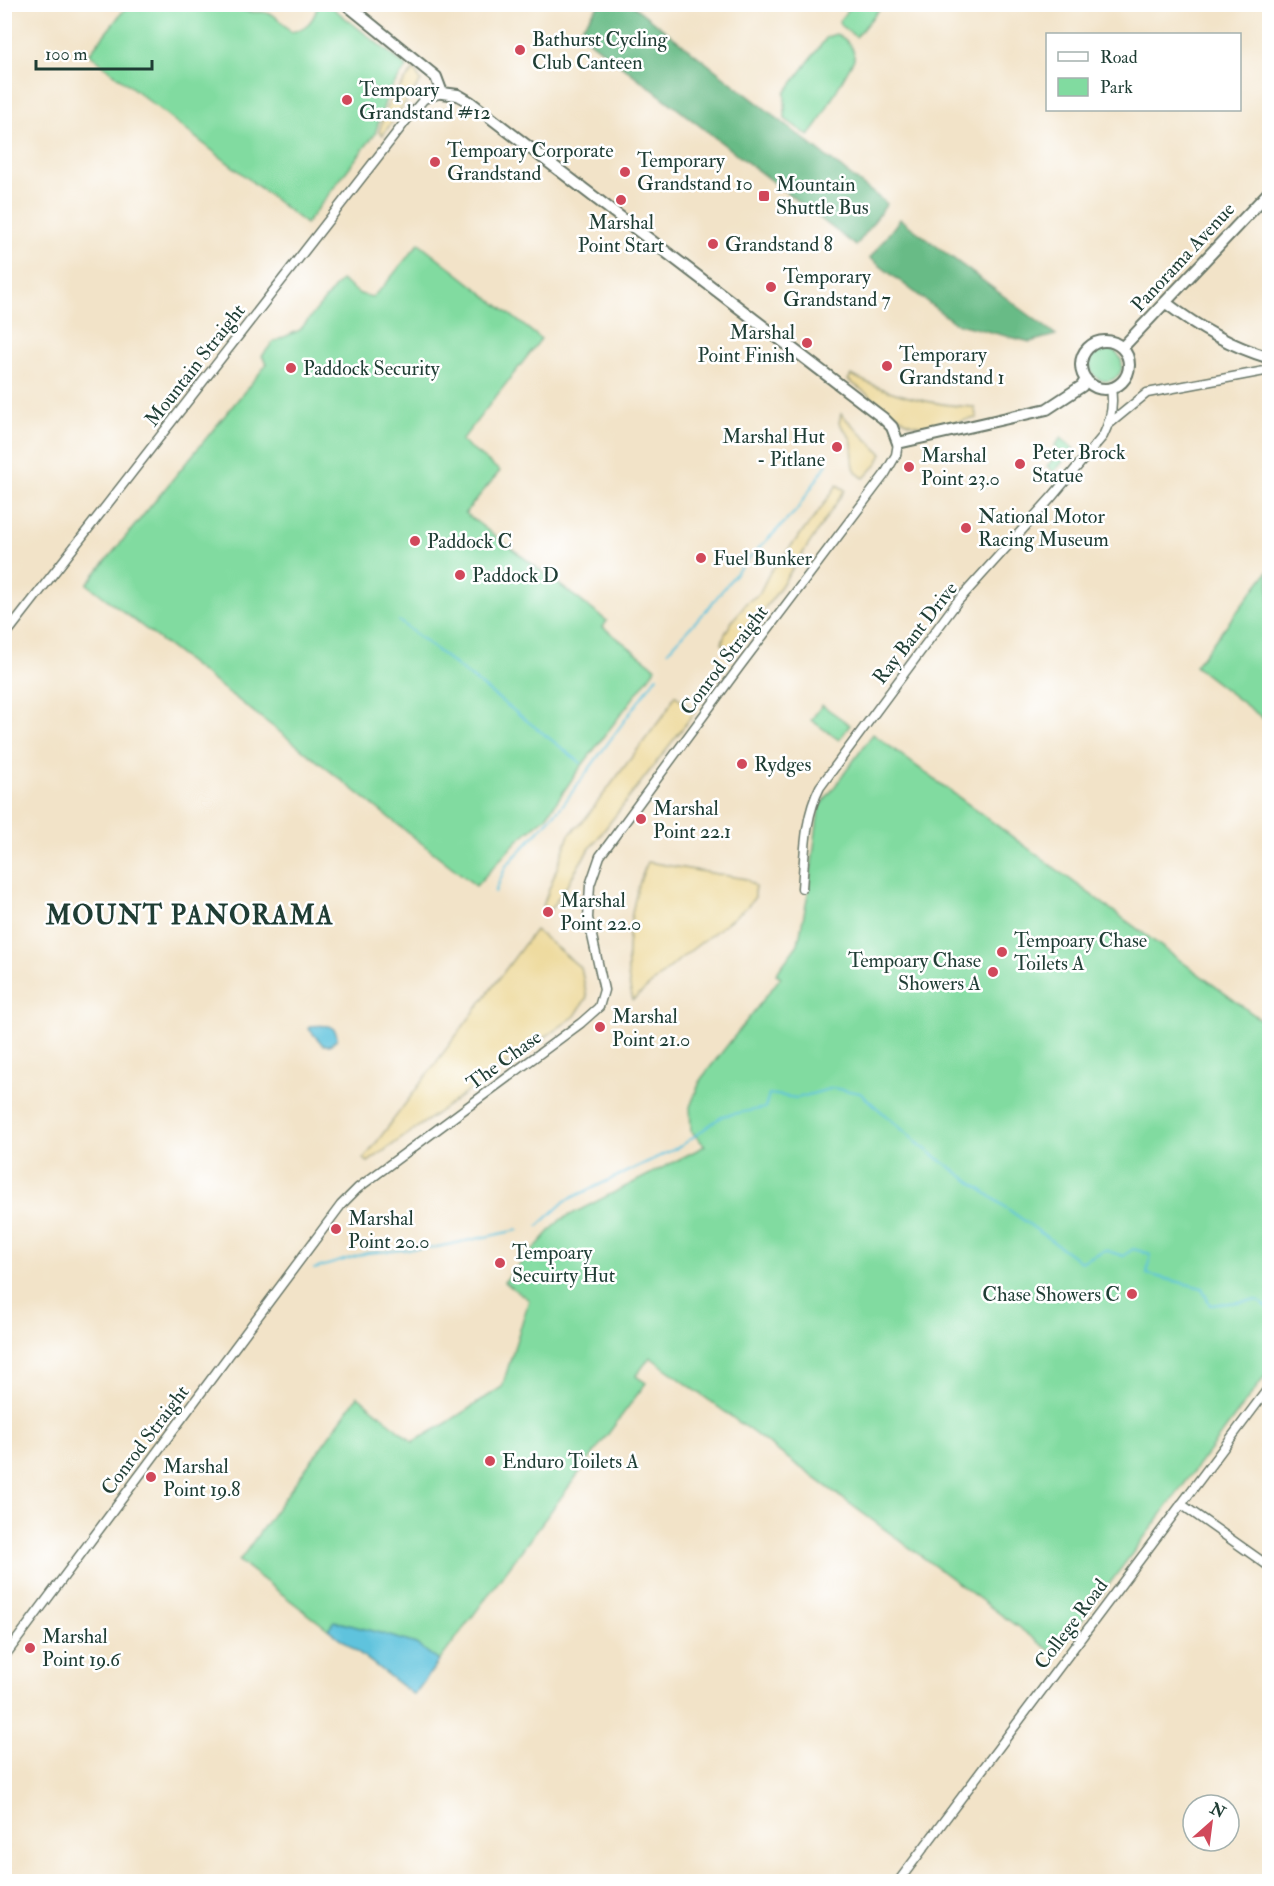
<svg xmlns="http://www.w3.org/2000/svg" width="1274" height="1886" viewBox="0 0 1274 1886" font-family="'IM FELL Double Pica',serif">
<rect width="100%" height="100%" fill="#fff"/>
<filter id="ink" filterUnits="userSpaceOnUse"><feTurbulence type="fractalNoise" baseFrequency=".0167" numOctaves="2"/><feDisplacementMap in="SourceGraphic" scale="12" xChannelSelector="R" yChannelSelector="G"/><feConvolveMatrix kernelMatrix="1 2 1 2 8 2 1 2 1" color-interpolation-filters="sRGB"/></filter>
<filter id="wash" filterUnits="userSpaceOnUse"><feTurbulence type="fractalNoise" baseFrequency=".008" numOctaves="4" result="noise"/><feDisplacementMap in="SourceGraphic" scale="24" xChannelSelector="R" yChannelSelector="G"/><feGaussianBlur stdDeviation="1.35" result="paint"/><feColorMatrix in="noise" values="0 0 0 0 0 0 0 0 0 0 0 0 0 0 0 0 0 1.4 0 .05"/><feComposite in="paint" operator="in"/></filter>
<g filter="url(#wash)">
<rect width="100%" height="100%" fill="#f2e3c8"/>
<path fill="#81dba0" stroke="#508c6a" stroke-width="1.5" d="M329 5 407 67 388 92 375 134 306 224 89 54 128 5H239L242 10C249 13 254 12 262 12 275 13 283 23 291 32 307 29 314 20 318 5Z
M852 5H883L856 37 840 25 839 21Z
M836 34C845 38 856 48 854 59L816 127 809 136 785 119V93L827 37Z
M419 243 541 339 461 441 500 471 465 513 607 621 603 627 656 668 577 772 546 817 517 841 476 886 298 746 87 584 267 364 262 356 273 342 300 330 341 280 360 294 372 297 383 287Z
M1090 365a16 16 0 1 1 32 0a16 16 0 1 1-32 0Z
M1061 438 1074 449 1054 472 1047 466 1058 454 1055 445Z
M1269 570V723L1195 666Z
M822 705 850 725 839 740 811 720Z
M873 734 1269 1026V1371L1056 1655 650 1357 636 1376 646 1383 414 1695 239 1561 358 1396 413 1442 445 1424 502 1387 529 1300 504 1282 560 1220 705 1146 691 1131 690 1107 701 1079 781 977 776 974 798 944 808 894 819 808Z"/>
<path fill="#68bb86" stroke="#447c5d" stroke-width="1.5" d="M599 5H632L887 204 856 246 578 32Z
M900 219 1056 335 1030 342 955 323 870 258Z"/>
<path fill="#eeda9e" stroke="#868c69" stroke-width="1.5" d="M414 69 421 81 383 135 379 132 387 106 394 95Z
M851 375C891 395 930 405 974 407L977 418C955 421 928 431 907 422L848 380Z
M841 414 882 454 877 464 864 478C849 471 854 456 852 444 852 436 843 429 839 423Z
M837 485 845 490 773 598 730 651 722 644 724 636 731 623 746 603 759 594 770 572 817 514Z
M675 695 695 712 585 855 566 887 550 910 543 906 569 835 584 820 666 712Z
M648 862 746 879 755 886V897L747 907 680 959 633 1000C621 963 631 896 648 862Z
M535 930 581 968 587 997 575 1016 368 1162 364 1159Z"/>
<path fill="#5fc3dd" stroke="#3f8088" stroke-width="1.5" d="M311 1026C323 1025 337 1023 337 1039L330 1045H323L309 1029Z
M334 1621 380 1633 416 1644 439 1661 414 1695 328 1629Z"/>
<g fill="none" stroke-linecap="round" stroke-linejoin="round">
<path stroke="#5fc3dd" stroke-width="2" d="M399 621 581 763
M668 651 709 607 744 563 796 511 827 464
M495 892 506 866 562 806 657 676
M538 1226 565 1201 681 1146 722 1116 765 1108 769 1094 797 1098 833 1088 860 1093 921 1146 1081 1262 1105 1250 1123 1256 1133 1249 1151 1254 1147 1274 1202 1288 1210 1305 1257 1300 1270 1310
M314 1269 367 1253 437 1247 518 1230"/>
</g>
</g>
<g filter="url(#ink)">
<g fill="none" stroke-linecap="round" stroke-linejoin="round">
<defs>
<path id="minor" d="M1108 425 1147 393 1270 370
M4 637 412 113 424 99 442 93
M802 888C805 853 804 818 820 787L957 602 1051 498 1103 436C1111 420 1114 406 1111 389
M1181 1504 1270 1567
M4 1657 341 1205 358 1188 581 1023 599 1007 604 990 588 918 590 885 600 856 740 666 885 474 896 455 898 443
M898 1882 1270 1386"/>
<path id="tertiary" d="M346 4 436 77 442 93 458 95 470 102 883 418 892 427 898 443 1047 409 1082 386 1086 379
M1166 303C1199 328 1230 346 1270 358
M1081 365a24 24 0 1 1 48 0a24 24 0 1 1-48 0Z
M1122 348 1270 191"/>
</defs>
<use href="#minor" stroke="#697768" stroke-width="11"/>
<use href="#tertiary" stroke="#697768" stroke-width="14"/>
<use href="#minor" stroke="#fff" stroke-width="8"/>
<use href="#tertiary" stroke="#fff" stroke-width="10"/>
</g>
</g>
<g fill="#d1495b" stroke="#fff" stroke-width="2">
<circle cx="520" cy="50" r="6"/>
<circle cx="347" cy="100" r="6"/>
<circle cx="435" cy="162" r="6"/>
<circle cx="625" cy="172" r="6"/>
<rect x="758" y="190" width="12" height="12" rx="3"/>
<circle cx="621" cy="200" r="6"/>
<circle cx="713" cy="244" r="6"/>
<circle cx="771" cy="287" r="6"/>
<circle cx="807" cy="343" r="6"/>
<circle cx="887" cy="366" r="6"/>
<circle cx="291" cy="368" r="6"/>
<circle cx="837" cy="447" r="6"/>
<circle cx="1020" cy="464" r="6"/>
<circle cx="909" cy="467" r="6"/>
<circle cx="966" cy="528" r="6"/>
<circle cx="415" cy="541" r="6"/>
<circle cx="701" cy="558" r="6"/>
<circle cx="460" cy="575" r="6"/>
<circle cx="742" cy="764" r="6"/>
<circle cx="641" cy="819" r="6"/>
<circle cx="548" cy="912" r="6"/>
<circle cx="1002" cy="952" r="6"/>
<circle cx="993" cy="972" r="6"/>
<circle cx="600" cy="1027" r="6"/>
<circle cx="336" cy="1229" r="6"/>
<circle cx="500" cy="1263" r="6"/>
<circle cx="1132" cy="1294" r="6"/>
<circle cx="490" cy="1461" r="6"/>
<circle cx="151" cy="1477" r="6"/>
<circle cx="30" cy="1648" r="6"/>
</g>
<g text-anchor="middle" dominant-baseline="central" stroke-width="5" stroke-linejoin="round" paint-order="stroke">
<g font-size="20" fill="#1f3d34" stroke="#fff" text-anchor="start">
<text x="532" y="39">Bathurst Cycling<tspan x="532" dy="23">Club Canteen</tspan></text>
<text x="359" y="89">Tempoary<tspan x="359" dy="23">Grandstand #12</tspan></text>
<text x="447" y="150">Tempoary Corporate<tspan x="447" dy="23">Grandstand</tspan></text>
<text x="637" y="160">Temporary<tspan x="637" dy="23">Grandstand 10</tspan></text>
<text x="776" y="184">Mountain<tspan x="776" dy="23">Shuttle Bus</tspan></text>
<text x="621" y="222" text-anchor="middle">Marshal<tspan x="621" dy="23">Point Start</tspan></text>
<text x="725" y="244">Grandstand 8</text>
<text x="783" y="276">Temporary<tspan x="783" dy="23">Grandstand 7</tspan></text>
<text x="795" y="332" text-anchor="end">Marshal<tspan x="795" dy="23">Point Finish</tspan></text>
<text x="899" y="354">Temporary<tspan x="899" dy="23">Grandstand 1</tspan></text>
<text x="303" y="368">Paddock Security</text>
<text x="825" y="436" text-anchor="end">Marshal Hut<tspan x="825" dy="23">- Pitlane</tspan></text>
<text x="1032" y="452">Peter Brock<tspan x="1032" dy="23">Statue</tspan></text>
<text x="921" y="455">Marshal<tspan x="921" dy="23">Point 23.0</tspan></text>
<text x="978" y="516">National Motor<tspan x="978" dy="23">Racing Museum</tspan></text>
<text x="427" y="541">Paddock C</text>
<text x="713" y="558">Fuel Bunker</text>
<text x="472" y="575">Paddock D</text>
<text x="754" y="764">Rydges</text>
<text x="653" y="808">Marshal<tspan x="653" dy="23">Point 22.1</tspan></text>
<text x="560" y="900">Marshal<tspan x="560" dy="23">Point 22.0</tspan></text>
<text x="1014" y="940">Tempoary Chase<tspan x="1014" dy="23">Toilets A</tspan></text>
<text x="981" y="960" text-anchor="end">Tempoary Chase<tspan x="981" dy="23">Showers A</tspan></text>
<text x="612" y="1016">Marshal<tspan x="612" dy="23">Point 21.0</tspan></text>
<text x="348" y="1218">Marshal<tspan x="348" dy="23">Point 20.0</tspan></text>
<text x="512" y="1252">Tempoary<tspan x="512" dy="23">Secuirty Hut</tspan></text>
<text x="1120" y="1294" text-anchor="end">Chase Showers C</text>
<text x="502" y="1461">Enduro Toilets A</text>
<text x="163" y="1466">Marshal<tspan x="163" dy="23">Point 19.8</tspan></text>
<text x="42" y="1636">Marshal<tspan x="42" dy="23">Point 19.6</tspan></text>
</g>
<g font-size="20" fill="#1f3d34" stroke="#fff">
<text transform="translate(1183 257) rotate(-47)">Panorama Avenue</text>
<text transform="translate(195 365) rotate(-52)">Mountain Straight</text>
<text transform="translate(915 633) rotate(-52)">Ray Bant Drive</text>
<text transform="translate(724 660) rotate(-53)">Conrod Straight</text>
<text transform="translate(504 1060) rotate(-36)">The Chase</text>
<text transform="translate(145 1440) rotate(-53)">Conrod Straight</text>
<text transform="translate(1071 1624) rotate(-53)">College Road</text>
</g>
<g font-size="26" font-weight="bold" letter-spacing="1.5" fill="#1f3d34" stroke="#fff">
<text x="190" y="916">MOUNT PANORAMA</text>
</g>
</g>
<rect width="1274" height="1886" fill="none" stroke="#fff" stroke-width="24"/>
<rect x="1046" y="33" width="195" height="78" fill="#ffffff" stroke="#a5b1ae" stroke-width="1.5"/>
<rect x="1058" y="52" width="30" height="9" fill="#ffffff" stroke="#a5b1ae" stroke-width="1.5"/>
<text x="1100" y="63" font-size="18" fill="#1f3d34">Road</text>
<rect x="1058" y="78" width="30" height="18" fill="#81dba0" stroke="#a5b1ae" stroke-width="1.5"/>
<text x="1100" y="93" font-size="18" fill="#1f3d34">Park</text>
<g transform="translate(1211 1823) rotate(28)"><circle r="28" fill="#ffffff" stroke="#a5b1ae" stroke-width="1.5"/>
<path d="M0-4.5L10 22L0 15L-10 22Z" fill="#d1495b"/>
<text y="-9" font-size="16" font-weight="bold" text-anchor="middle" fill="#1f3d34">N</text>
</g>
<path d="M36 60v9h116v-9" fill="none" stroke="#1f3d34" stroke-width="3"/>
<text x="45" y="60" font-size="18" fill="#1f3d34" stroke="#ffffff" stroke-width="4.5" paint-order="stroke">100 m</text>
</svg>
